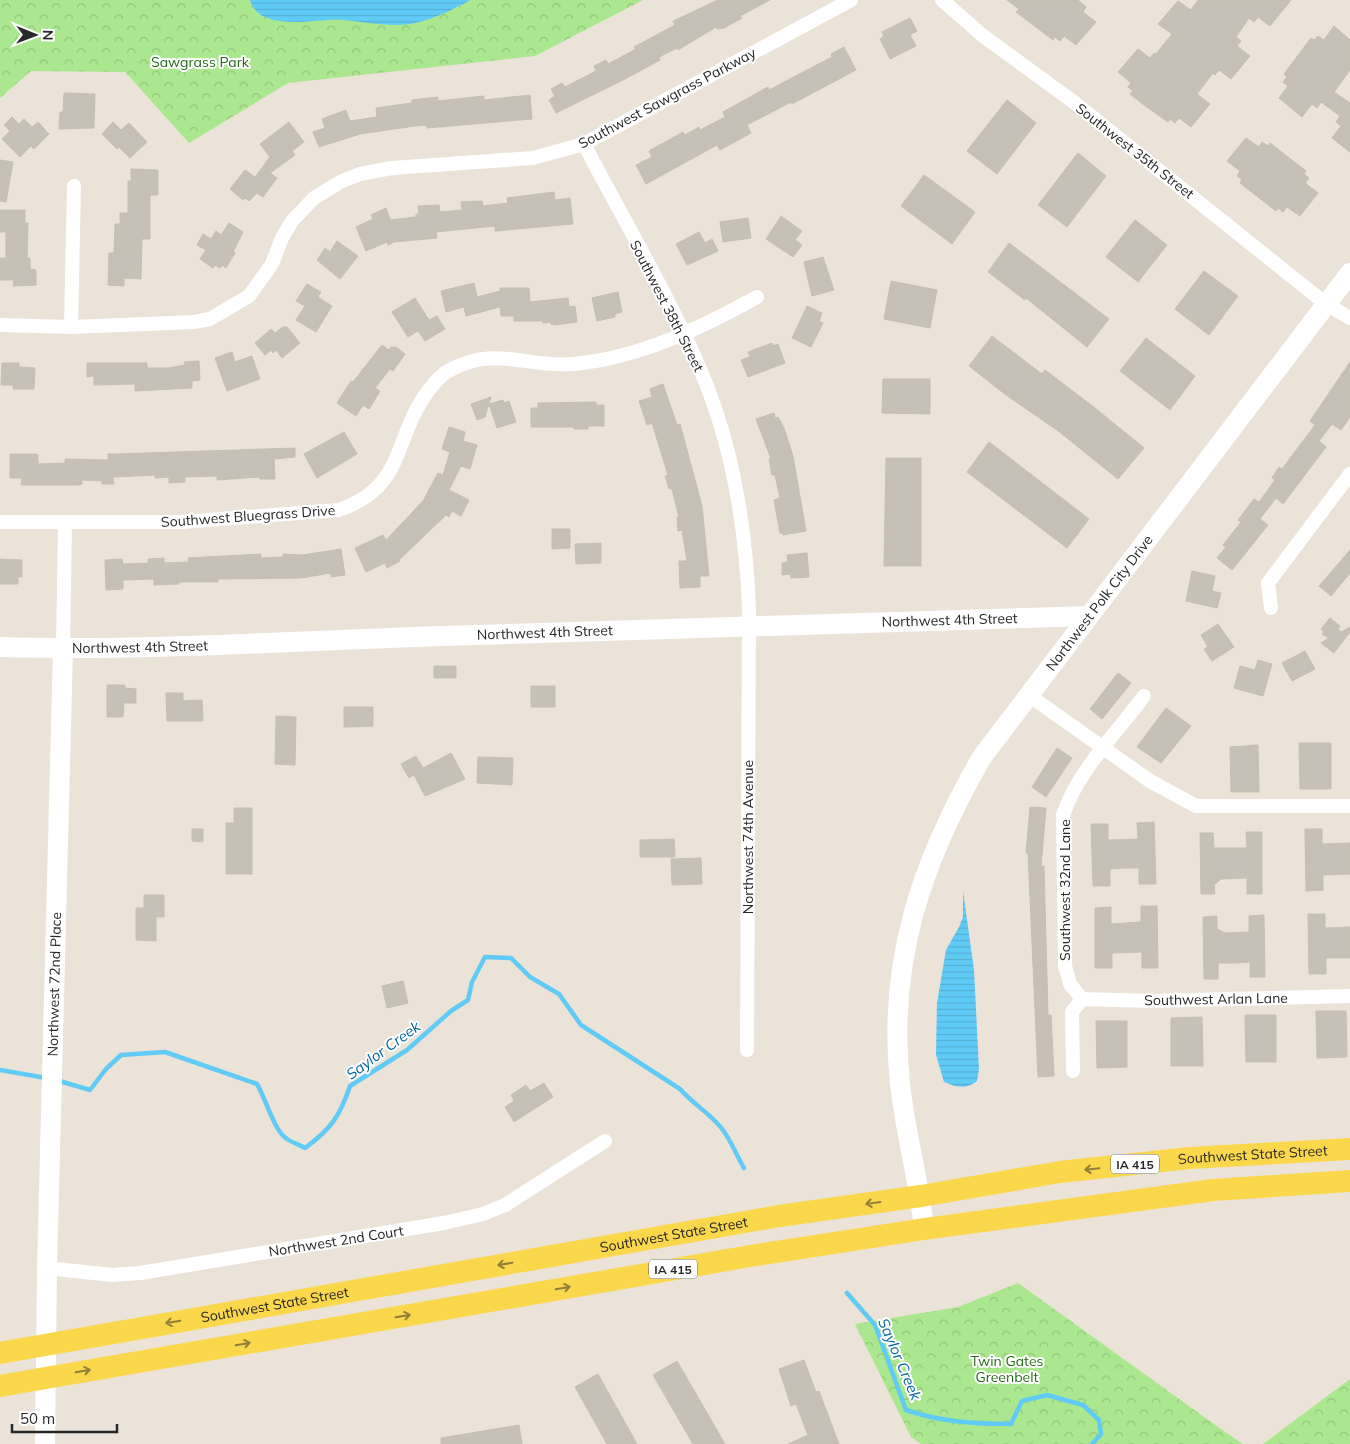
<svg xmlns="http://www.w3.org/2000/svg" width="1350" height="1444" viewBox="0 0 1350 1444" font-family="Mulish,sans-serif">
<defs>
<pattern id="park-crowns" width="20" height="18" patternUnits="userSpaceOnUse" patternTransform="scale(1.25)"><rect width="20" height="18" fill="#aae78e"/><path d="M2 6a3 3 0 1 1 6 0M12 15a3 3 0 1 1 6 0" fill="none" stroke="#92c67a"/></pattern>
<pattern id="water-rules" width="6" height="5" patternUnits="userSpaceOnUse" patternTransform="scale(1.25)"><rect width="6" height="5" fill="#60cbf7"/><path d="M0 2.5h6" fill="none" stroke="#53aed4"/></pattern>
</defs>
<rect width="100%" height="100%" fill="#ebe3d7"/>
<path fill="url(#park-crowns)" d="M0 0H643L535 56 288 83 189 143 125 72 31 71 0 98Z
M1018 1283 1218 1427 1243 1444H921L911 1437 855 1324 958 1307Z
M1350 1379V1444H1263Z"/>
<path fill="url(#water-rules)" d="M250 0H471C453 9 435 19 415 23 390 28 368 22 343 20 318 18 259 34 250 0Z
M963 891 974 970 979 1069 977 1081C966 1090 956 1087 944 1082L936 1055 937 1003 946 950 959 927 963 917Z"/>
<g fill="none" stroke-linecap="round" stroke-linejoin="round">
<path stroke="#60cbf7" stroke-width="4.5" d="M0 1070 46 1078
M56 1080 90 1090 106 1069 121 1055 165 1052 257 1084C266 1099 274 1131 287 1139 293 1143 300 1145 305 1148 331 1129 340 1116 350 1086L407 1050 451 1011 468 1000 472 982 485 957 511 958 530 977 559 994 581 1025 680 1089C693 1104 711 1114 723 1130 731 1141 737 1156 744 1168
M847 1293 875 1325 906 1410C941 1422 975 1424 1011 1424L1022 1401 1047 1395 1083 1405 1099 1420 1101 1434 1092 1444"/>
</g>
<path fill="#c6c0b7" stroke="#c6bfb1" d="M718 0H770L740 16 742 18 724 28 717 29 716 27 678 50 677 48 659 57 660 60 623 80 556 113 549 100 555 96 551 89 562 83 565 87 596 71 594 66 606 60 608 64 636 49 634 47 675 25 673 21Z
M1007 0H1078L1086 7 1083 12 1096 22 1076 45 1064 36 1060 41 1055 37 1053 40 1016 12 1019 9Z
M1198 0H1291L1270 26 1258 17 1254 22 1249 18 1236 37 1241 41 1237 46 1250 56 1231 79 1219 70 1215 75 1213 73 1197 94 1210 104 1191 127 1179 118 1175 123 1170 119 1168 122 1144 105 1130 94 1133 91 1128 87 1131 83 1118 72 1138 49 1150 58 1154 53 1156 54 1172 34 1158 24 1178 1 1191 10Z
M910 18 917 31 910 35 916 46 890 59 880 39 884 36 882 32Z
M1334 26 1350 40V70L1334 92 1350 103V152L1332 138 1341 126 1336 122 1340 116 1321 102 1317 108 1312 104 1302 117 1279 98 1288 86 1283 82 1287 77 1284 74 1311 38 1314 40 1318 36 1324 40Z
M844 47 856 70 792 104 791 102 747 125 751 133 720 150 717 145 646 184 636 165 652 157 649 151 683 132 685 135 699 127 700 130 725 117 723 112 768 87 769 90 832 57 831 54Z
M64 93 95 94 94 128 59 129 60 112H63Z
M530 95 532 119 427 128V125L415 126 360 134 319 147 313 132 325 128 322 119 346 110 350 121 377 117 376 108 412 103V100L438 97V101L484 96V100Z
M1007 100 1036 123 997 174 967 151Z
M12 117 19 124 24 119 32 127 38 122 49 134 34 149 31 146 20 157 2 139 10 131 4 125Z
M113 122 121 130 129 123 147 142 130 158 119 147 117 149 102 134Z
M289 122 304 142 292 151 295 155 270 173 277 178 263 197 257 193 249 201 245 198 243 200 230 189 245 170 255 177 270 157 260 144Z
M1246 138 1259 147 1262 142 1268 146 1270 143 1306 171 1304 174 1309 178 1305 183 1318 193 1300 216 1287 207 1283 212 1278 208 1276 211 1240 183 1242 180 1237 176 1240 171 1227 161Z
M1078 153 1106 176 1067 227 1038 205Z
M0 160 13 162 6 202 0 201Z
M131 169 158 170V195H150V239H142L141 279 124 278V286L108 285 109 253H114L115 224H120V213H128V181H131Z
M924 175 975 212 952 244 901 206Z
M554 192 555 200 570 198 573 224 495 231V226L436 232 437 238 394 242 388 245 387 242 366 251 356 227 373 219 371 215 386 208 390 220 416 217V214H419L418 206 439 205 440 212 462 210 461 202 482 201 483 206 508 203 507 198Z
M0 210H25V223H28L27 258H30V269L36 270V285L13 286 14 280H0V258H6V232H0Z
M781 216 802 231 795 240 802 245 793 257 766 239Z
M748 218 751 238 723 242 720 222Z
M1135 220 1167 245 1138 282 1106 257Z
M229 223 243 232 233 252 235 253 226 268 222 265 220 268 215 265 213 268 200 259 206 250 197 245 203 234 211 239 216 231 221 235Z
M699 232 705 243 712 239 718 251 687 265 676 244Z
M337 241 358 256 340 279 317 260 325 248 330 252Z
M1009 243 1109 319 1087 347 1026 298 1025 300 988 272Z
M823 257 834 290 812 296 804 262Z
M1204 271 1238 296 1209 335 1175 309Z
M891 281 937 290 930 328 884 319Z
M474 283 477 297 500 291V288H529L530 302 568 298 569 307 575 306 577 322 555 325 551 324 550 322 543 323V321H514V316H501L500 307 466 316 464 307 446 312 441 291Z
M307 284 321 292 318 297 332 306 316 332 296 320 305 306 296 301Z
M618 292 622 312 615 314V317L597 321 592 298Z
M415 298 429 320 437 316 445 329 425 341 418 331 408 337 392 312Z
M807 306 822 313 819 321 823 323 811 347 792 338Z
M283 327H287L300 343 282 358 276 350 273 353 271 350 265 355 255 343 271 329 275 333Z
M992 336 1042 374 1045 370 1095 408 1144 448 1118 479 1057 430 1006 395 969 366Z
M1146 338 1195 376 1170 410 1120 371Z
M772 343 773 346 778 344 785 363 748 377 741 360 750 357 748 352Z
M382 345 389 350 391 347H396L405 354 393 371 390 369 375 388 380 391 369 409 363 405 356 416 337 403 351 381 353 382Z
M232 352 235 362 252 356 260 379 227 391 215 358Z
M199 361 200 380 192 381V388L135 391V384L94 385V376L87 377V363H147V368H168L185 365 184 362Z
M1350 362V417L1341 430 1332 424 1319 441 1326 447 1283 504 1276 498 1260 519 1268 525 1232 570 1217 558 1226 547 1223 545 1241 522 1238 520 1254 499 1259 502 1275 480 1272 478 1279 467 1282 469 1315 425 1310 421Z
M2 363H19V367L35 368 34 389H13V385H1Z
M883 379H930V414L882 413Z
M663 384 677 425 680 424 702 506 709 576H700V587L680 588 679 561H687L682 530 678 531 677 517H679L672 489H669L665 476 668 475 652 423 647 425 639 401 652 397 650 389Z
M491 397 485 417 477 420 471 404Z
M503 400 504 403 509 401 516 422 497 428 489 404Z
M596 402V405H604V426H588V429H574V427H531V408H538V403Z
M774 413 775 418 778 417 784 428 793 456 806 531 783 535V533H780L774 500 780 498 775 475H772L769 459H771L756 419Z
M449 427 465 432 463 441 477 445 470 469 461 466 449 490 469 500 461 516 452 511 449 517 446 515 399 560 400 561 387 568 385 563 366 572 355 548 383 535 386 540 423 501 438 473 443 475 450 452 442 449Z
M344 432 357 454 317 478 304 454Z
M989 442 1089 519 1067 548 967 472Z
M295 448V457L274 459 275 479H260L259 477 217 480V476L185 477V482L169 483V477L155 478V475L113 477 114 484H102V481L82 480V484L78 485H21L22 478H10V454H35L38 455V464L65 463V459L108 460V454H117Z
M886 458H921V566H884Z
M552 529H570V548L552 549Z
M601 543V563L576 564 575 544Z
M341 549 345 575 331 577V573L301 578 218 579V582H179V584L154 585V579L123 580V589L106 590 105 560 122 559 123 564 148 563V559L164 558V563L189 562 188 558 261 554V558L283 557V554L302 555Z
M1350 550V573L1331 596 1319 586Z
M807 553 809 577 791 578 790 574 782 575V563L788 562 787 555Z
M0 559 22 560V577H18V584H0Z
M1192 571 1215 576 1212 591 1221 593 1217 608 1186 601Z
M1330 618 1340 626 1338 629 1341 632 1350 627V632L1334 653 1321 643 1329 638 1322 634 1324 632 1321 629Z
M1218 624 1234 647 1212 661 1204 649 1208 647 1201 635Z
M1305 651 1315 669 1292 681 1282 663Z
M1258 660 1272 664 1263 696 1234 688 1240 666 1255 670Z
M434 666H456V678H434Z
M1118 673 1131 683 1102 719 1090 709Z
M107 685H125V688L136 689V703H124L123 717H107Z
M531 686H555V707H531Z
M166 693H183V701L202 700 203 721H167Z
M344 707H373V726L344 727Z
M1166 708 1191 726 1161 763 1137 747Z
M276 716 296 717 295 765 275 764Z
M1299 743H1331V789H1300Z
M1258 745 1259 792H1231L1230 747Z
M1057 748 1072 758 1046 797 1032 787Z
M451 753 465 779 425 796 414 775 409 778 401 764 416 756 423 768Z
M478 757 513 758 512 785 477 783Z
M1030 807 1046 808 1041 867 1044 866 1048 1015H1051L1054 1076 1038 1077 1028 853H1026Z
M234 808H252V874H226V823H234Z
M1154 822 1156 884H1139V868H1124L1110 869V886H1093L1091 824H1108V840L1138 839 1137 823Z
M192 829H203V842L192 841Z
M1305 829H1322V844L1350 843V874L1323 875V890L1306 891Z
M1246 832H1262V894H1247V878L1221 879 1214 885 1215 894H1201L1200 833H1213L1214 848H1247Z
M674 839 675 857H640V840Z
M701 858 702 884 672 885 671 859Z
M144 895H164V917H156V941L136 940V908H144Z
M1141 906H1157L1158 968H1142V952L1112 953V968H1095V908L1111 907V924L1141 922Z
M1308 914H1325V928L1350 927V958H1326V974H1309Z
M1264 915 1265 977H1250V962L1235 963H1218V979H1204L1203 917 1217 916V929L1225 933 1249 932V916Z
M403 981 408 1003 387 1008 382 986Z
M1316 1011H1346L1347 1057 1317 1058Z
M1245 1015H1276V1062H1246Z
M1202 1017 1203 1066H1171V1018Z
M1096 1021H1127V1067L1097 1068Z
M544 1083 553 1097 514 1122 505 1107 514 1101 511 1095 526 1085 530 1091Z
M804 1360 816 1392 819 1391 839 1444H788L808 1435 796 1404 791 1406 779 1369Z
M677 1361 725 1444H693L653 1375Z
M598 1374 637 1444H607L575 1387Z
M519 1425 522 1444H441V1438Z"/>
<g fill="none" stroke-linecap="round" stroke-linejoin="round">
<path stroke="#fff" stroke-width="14" d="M942 0 982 35 1075 103 1326 304 1350 318
M584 144C623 219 667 292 700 369 733 445 746 528 749 609L747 1050
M0 325 71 327 194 322 210 319 249 296 272 264 282 238 292 221 314 198 340 182 360 174 392 168 533 158 584 144 851 0
M71 327 74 186
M0 522H182L339 510C406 487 393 438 428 391 434 383 441 374 450 370 497 345 526 368 573 364 639 358 699 329 757 297
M1271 608 1268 583 1350 474
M63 649 65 523
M1030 696 1150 781 1196 806H1350
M1082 999 1151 1001 1350 996
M1073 1071 1072 1012 1082 999 1070 984 1065 966 1063 815C1078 770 1116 734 1144 696
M47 1268 112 1275 140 1273 444 1223 483 1214 505 1205 605 1141"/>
<g stroke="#fff" stroke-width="20">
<path id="s1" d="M0 647C148 651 296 641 443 636 659 628 874 622 1089 616"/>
<path id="s2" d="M924 1229C919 1180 905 1132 900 1083 887 961 922 861 982 757L1350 273"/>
<path id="s3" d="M45 1444 47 1268 63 649"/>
</g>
<g stroke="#fbd74c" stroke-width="22">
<path id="s4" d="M0 1353 779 1216 921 1196 1060 1172 1190 1158 1350 1149"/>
<path d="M0 1386 756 1255 924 1229 1213 1190 1350 1181"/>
</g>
</g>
<defs><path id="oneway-shaft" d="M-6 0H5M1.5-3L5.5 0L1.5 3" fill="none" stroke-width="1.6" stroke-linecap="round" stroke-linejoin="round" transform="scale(1.25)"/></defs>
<g stroke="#917f3a">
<use href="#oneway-shaft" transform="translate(1092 1169) rotate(174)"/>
<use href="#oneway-shaft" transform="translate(873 1203) rotate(172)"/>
<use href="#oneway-shaft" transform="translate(505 1264) rotate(170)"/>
<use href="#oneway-shaft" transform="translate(563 1288) rotate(-10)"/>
<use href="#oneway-shaft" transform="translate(403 1316) rotate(-10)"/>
<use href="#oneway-shaft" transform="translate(173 1322) rotate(170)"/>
<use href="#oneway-shaft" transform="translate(243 1344) rotate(-10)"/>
<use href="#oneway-shaft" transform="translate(83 1371) rotate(-10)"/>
</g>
<g text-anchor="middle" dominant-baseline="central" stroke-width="4" stroke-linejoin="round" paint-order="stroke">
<g fill="#fff" stroke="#686868" stroke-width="1">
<rect x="1111" y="1154.5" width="48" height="19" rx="4"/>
<rect x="649" y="1259.5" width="48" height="19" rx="4"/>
</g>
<g font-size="12" font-weight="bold" fill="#272727">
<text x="1135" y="1164">IA 415</text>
<text x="673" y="1269">IA 415</text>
</g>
<g font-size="14" fill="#226813" stroke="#fff">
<text x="200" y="62">Sawgrass Park</text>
<text x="1007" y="1361">Twin Gates<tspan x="1007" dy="16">Greenbelt</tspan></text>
</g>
<g font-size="14" fill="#272727" stroke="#fff">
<text transform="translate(667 98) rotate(-28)">Southwest Sawgrass Parkway</text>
<text transform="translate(1135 151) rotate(38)">Southwest 35th Street</text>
<text transform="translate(667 306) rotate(63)">Southwest 38th Street</text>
<text transform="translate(248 516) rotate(-4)">Southwest Bluegrass Drive</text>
<text stroke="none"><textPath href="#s2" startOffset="684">Northwest Polk City Drive</textPath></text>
<text stroke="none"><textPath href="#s1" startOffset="950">Northwest 4th Street</textPath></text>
<text stroke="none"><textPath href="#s1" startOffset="545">Northwest 4th Street</textPath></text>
<text stroke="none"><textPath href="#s1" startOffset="140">Northwest 4th Street</textPath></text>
<text transform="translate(748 837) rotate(-90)">Northwest 74th Avenue</text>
<text transform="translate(1065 890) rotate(-90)">Southwest 32nd Lane</text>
<text stroke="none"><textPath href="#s3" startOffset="460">Northwest 72nd Place</textPath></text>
<text transform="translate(1216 999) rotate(-1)">Southwest Arlan Lane</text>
<text stroke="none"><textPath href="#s4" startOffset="1269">Southwest State Street</textPath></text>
<text stroke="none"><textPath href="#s4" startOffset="684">Southwest State Street</textPath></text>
<text transform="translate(336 1241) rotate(-9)">Northwest 2nd Court</text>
<text stroke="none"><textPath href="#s4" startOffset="279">Southwest State Street</textPath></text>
</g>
<g font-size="15" font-style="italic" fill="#03659f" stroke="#fff">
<text transform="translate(383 1050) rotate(-36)">Saylor Creek</text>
<text transform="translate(900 1359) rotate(67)">Saylor Creek</text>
</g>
</g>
<g transform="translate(35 35) rotate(91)" stroke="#ffffff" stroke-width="4" paint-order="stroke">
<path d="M0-4L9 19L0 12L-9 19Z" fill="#272727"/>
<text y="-8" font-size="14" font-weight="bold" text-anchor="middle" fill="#272727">N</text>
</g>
<path d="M12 1424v8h105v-8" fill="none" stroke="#272727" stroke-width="2.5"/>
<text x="20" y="1424" font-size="15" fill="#272727" stroke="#ffffff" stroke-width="4" paint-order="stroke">50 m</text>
</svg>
